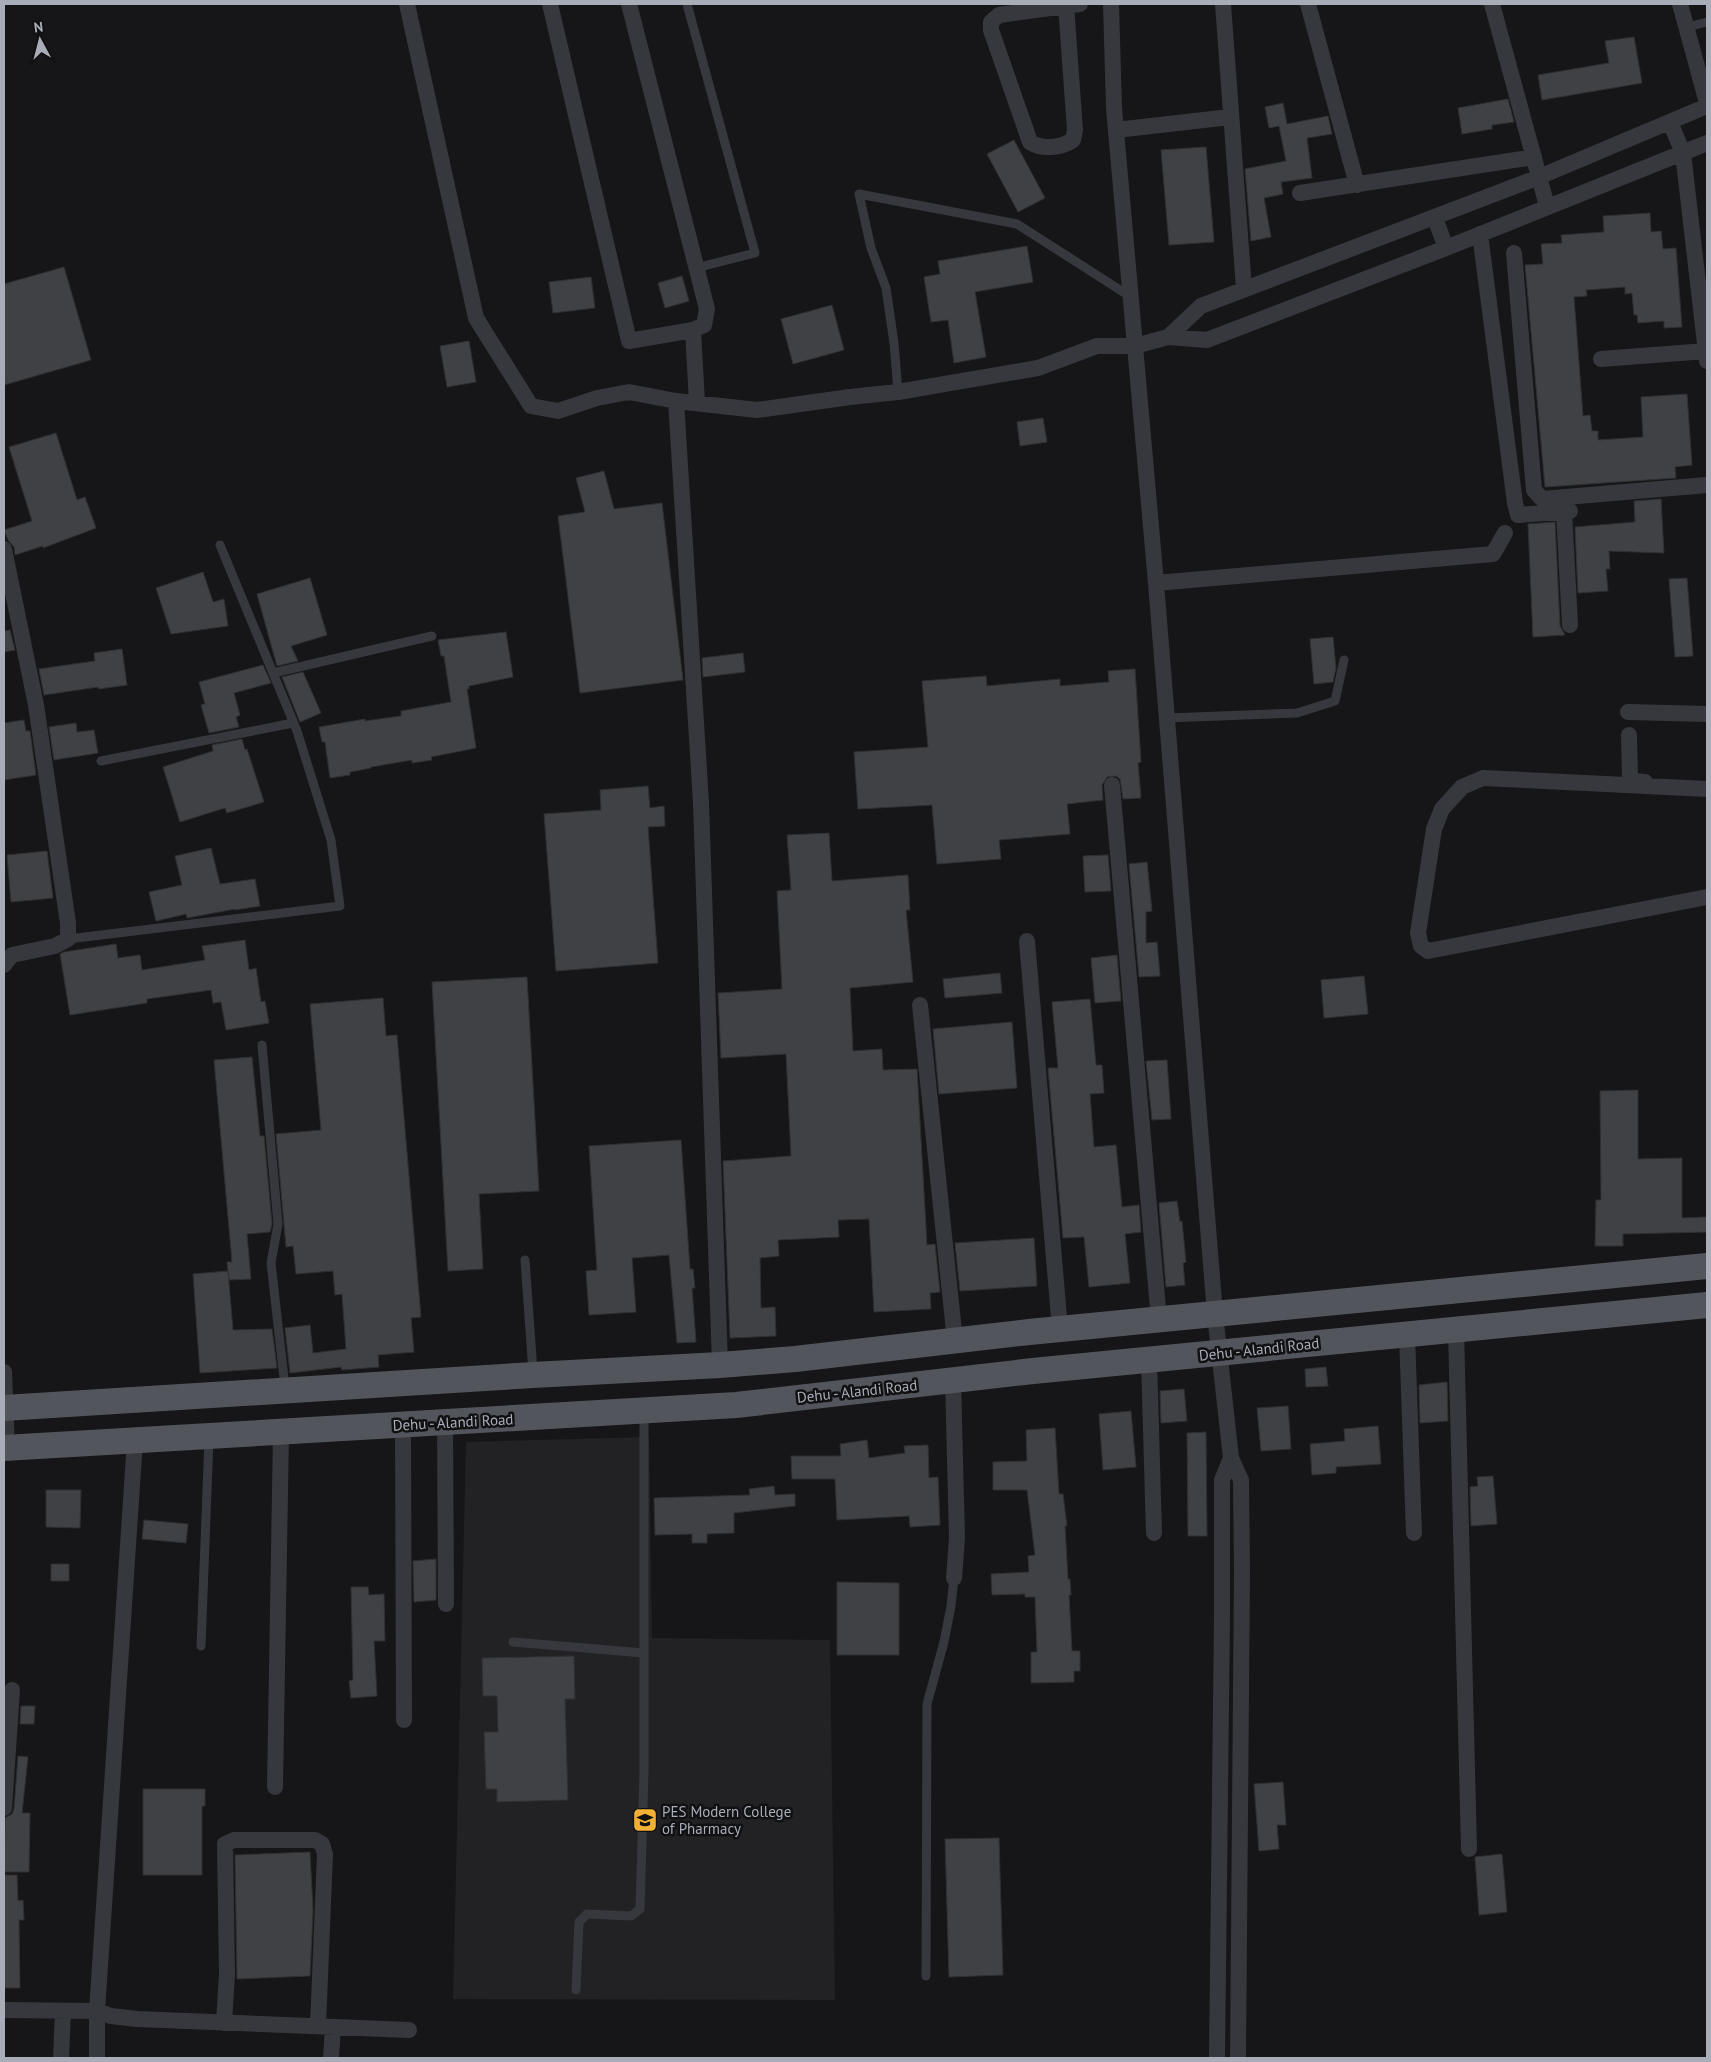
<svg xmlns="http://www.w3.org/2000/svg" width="1711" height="2062" viewBox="0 0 1711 2062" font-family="'PT Sans',sans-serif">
<rect width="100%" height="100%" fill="#161618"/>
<path fill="#222225" d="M649 1437 652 1638 830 1640 835 2000 453 1999 466 1442Z"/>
<path fill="#404145" stroke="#303034" d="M1634 37 1642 83 1542 100 1538 75 1609 63 1605 41Z
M1508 99 1514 122 1492 125V129L1462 134 1458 108Z
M1283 103 1287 124 1328 116 1332 134 1307 138 1312 178 1281 182 1283 194 1264 198 1271 237 1251 241 1245 169 1286 161 1279 126 1269 128 1265 107Z
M1014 140 1045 198 1018 212 987 154Z
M1206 147 1214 242 1169 245 1161 150Z
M1650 213 1651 232 1661 231 1663 249 1676 248 1682 327 1664 328V321L1638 323 1637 315H1634L1632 293 1625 294V287L1586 290 1587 296 1574 297 1583 416 1590 415 1592 431H1598V440L1643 437 1641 397 1687 394 1692 465 1675 467 1676 478 1545 487 1525 265 1543 264 1541 244 1562 243 1561 235 1604 232 1603 216Z
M1027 246 1033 282 975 292 986 357 954 363 948 320 931 322 924 277 940 274 938 261Z
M64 267 91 360 4 385V284Z
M682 276 689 301 665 308 658 283Z
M591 277 595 308 553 313 549 282Z
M832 305 844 350 793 364 781 319Z
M469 341 476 382 447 387 440 346Z
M1043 418 1047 442 1020 446 1017 422Z
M56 433 77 500 85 497 96 528 43 548V546L15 555 14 547 8 540 4 530 32 521 9 447Z
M604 471 614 509 662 503 683 680 580 693 558 516 585 512 576 478Z
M1661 499 1664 553 1609 551 1610 569H1606L1608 591 1578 593 1575 527 1635 522 1634 501Z
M1555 522 1560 626 1565 635 1533 637 1528 524Z
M203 572 213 602 224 599 228 626 171 634 156 588Z
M310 578 327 635 291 646 298 661 277 666 257 594Z
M1687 578 1693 656 1675 657 1669 579Z
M10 630 15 650 4 652V631Z
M506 632 513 677 469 686V689H467L476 748 431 757 432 760 412 763V760L371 767V768L350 772V775L330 778 325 742H322L319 727 365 719V721L401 716V711L451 702 444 656H441L438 640Z
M1333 637 1336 668 1333 682 1314 684 1310 639Z
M122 649 127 685 99 689 98 687 44 695 39 669 95 661 94 653Z
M743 653 745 672 703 677 702 658Z
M263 665 271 683 234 693 240 715 236 717 239 727 209 733 201 705 205 704 199 682Z
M1135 669 1141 762 1138 763 1141 798 1123 799 1120 779 1116 776 1107 777 1102 785 1103 800 1067 804 1070 834 999 840 1001 859 937 864 932 805 858 809 854 752 928 747 922 681 986 676 987 686 1060 679V686L1109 682 1108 671Z
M303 672 321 713 300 722 282 677Z
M24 720 26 731H30L36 775 4 780V723Z
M76 723 77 732 94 730 98 753 54 760 49 727Z
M242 739 245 750 247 749 264 802 227 813 225 808 180 822 163 767 213 751 212 745Z
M648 786 650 808 664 806 665 826 648 827 658 963 556 971 544 814 601 810 600 790Z
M829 833 832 881 908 875 910 910H906L913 982 850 988 853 1051 882 1049 883 1070 917 1069 927 1245 935 1244 940 1292 930 1293 931 1309 874 1312 869 1219 838 1220 839 1237 778 1240 779 1256 760 1258 761 1308 775 1307 776 1336 730 1338 723 1161 791 1156 786 1054 721 1058 718 993 782 989 777 891 791 890 787 835Z
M211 848 220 884 255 879 260 906 235 910V909L187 918 186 914 156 921 149 892 182 885 175 856Z
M47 851 53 898 11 902 7 855Z
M1108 855 1111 891 1085 892 1083 856Z
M1147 862 1152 911 1146 912V943L1157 942 1160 976 1139 977 1129 864Z
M245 940 249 970 256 968 261 1002 265 1001 269 1023 226 1030 221 1002 213 1003 211 990 147 999V1003L70 1015 60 954 64 952 116 944 118 958 140 955 142 970 205 960 202 946Z
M1117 955 1121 1001 1095 1003 1091 958Z
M1000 973 1002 993 945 998 943 979Z
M1364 976 1368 1014 1324 1018 1321 980Z
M527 977 539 1191 479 1194 483 1269 448 1271 432 982Z
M383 998 386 1036 397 1035 421 1317 411 1318 414 1352 378 1355 379 1367 342 1370 341 1367 290 1373 285 1328 310 1325 313 1353 346 1349 342 1294 335 1295 333 1271 296 1274 293 1246 286 1247 276 1134 321 1130 310 1004Z
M1090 999 1096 1065H1102L1104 1093 1090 1094 1094 1147 1116 1145 1122 1207 1139 1205 1141 1232 1125 1234 1130 1283 1089 1287 1084 1237 1063 1238 1048 1068H1058L1052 1002Z
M1012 1022 1017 1088 939 1094 933 1029Z
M252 1057 260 1136H264L272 1224 270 1232 247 1234 251 1279 229 1280 227 1262H232L214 1060Z
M1167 1060 1171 1119 1152 1120 1146 1061Z
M1638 1090V1159L1682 1158V1218L1707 1217V1232L1623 1234V1246H1595L1596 1200H1601L1600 1091Z
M681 1140 690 1269H693L695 1288H692L696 1342 677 1343 669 1255 632 1258 636 1312 589 1315 586 1271 597 1270 589 1146Z
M1177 1201 1180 1222 1182 1221 1186 1262 1183 1263 1185 1285 1166 1287 1159 1203Z
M1034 1238 1037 1286 960 1291 955 1243Z
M228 1271 233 1330 272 1329 277 1368 200 1373 193 1274Z
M1326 1367 1328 1386 1306 1387 1305 1369Z
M1447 1382 1448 1421 1420 1423 1419 1385Z
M1184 1389 1187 1421 1161 1423 1160 1391Z
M1288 1406 1291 1449 1261 1451 1257 1408Z
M1131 1411 1136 1467 1103 1470 1099 1414Z
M1378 1426 1381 1464 1336 1467V1473L1312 1475 1310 1444 1345 1441 1344 1429Z
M1055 1428 1059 1494H1063L1067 1526H1065L1068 1579H1070L1071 1595H1069L1072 1651H1080V1671H1074V1682L1031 1683V1652H1037L1035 1597H1025V1594L992 1595 991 1574 1029 1572 1028 1556 1035 1555 1027 1490H993V1462L1027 1461 1026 1430Z
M1206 1432 1207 1536H1188L1187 1433Z
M867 1440 869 1458 905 1453 904 1446 928 1445 929 1478 938 1477 940 1525 910 1527 909 1516 837 1520 835 1479H792L791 1456H841L840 1444Z
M1493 1476 1497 1524 1471 1526 1470 1487 1478 1486 1477 1477Z
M774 1486 775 1495 795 1494V1506L734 1513V1533L707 1534V1543H692V1534L655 1535 654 1498 750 1495 749 1489Z
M46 1490H81L80 1528 46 1527Z
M144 1520 188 1524 186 1543 142 1539Z
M436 1559V1600L414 1602 413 1561Z
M51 1564H69V1581H51Z
M837 1582 899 1583V1655H837Z
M351 1587H368L369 1595 384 1594 385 1641H374L377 1696 351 1698 349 1681 353 1680Z
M574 1656 575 1699H565L568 1800 497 1802V1789H486L484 1732H498L497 1696H483L482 1658Z
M21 1706H35L34 1724H20Z
M18 1756 28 1757 22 1813H30L29 1872H4L5 1818 12 1814 14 1809Z
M1283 1782 1286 1825H1277L1279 1849 1259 1851 1254 1784Z
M143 1789H205V1806H202V1875H143Z
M999 1838 1003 1975 949 1977 945 1839Z
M310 1852 313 1911 310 1976 237 1979 235 1855Z
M1502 1854 1507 1912 1479 1915 1475 1857Z
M4 1875H17L18 1901 23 1900 24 1920H19L20 1988H4Z"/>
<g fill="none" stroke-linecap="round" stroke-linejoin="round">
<path stroke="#37383d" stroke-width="9" d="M687 4 755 253 696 268
M1687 27 1707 22
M898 392 894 343 886 288 871 248 859 194 1017 224 1131 297
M273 673 432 636
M1167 718 1297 713 1335 701 1344 660
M101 761 293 723
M68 939 340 906 331 840 297 731 220 545
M262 1045 278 1224 271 1263 285 1387
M525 1260 533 1372
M513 1642 644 1653
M201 1646 209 1439
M926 1976 927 1704 944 1642 951 1606 954 1578
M576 1990 579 1922 587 1914 631 1916 640 1909 644 1772V1412"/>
<path stroke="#37383d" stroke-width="16" d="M407 4 476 318 531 406 558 411 597 398 629 392 676 401 757 410 850 397 898 392 1038 368 1097 346H1135L1114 108 1111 4
M550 4 629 341 693 330 697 403
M629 4 707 309 704 325 693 330
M1223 4 1244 289
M1308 4 1357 185
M1492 4 1547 206
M1680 4 1707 103
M1066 5 1075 130 1073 140C1061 148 1042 150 1030 142L991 30V22L999 15 1080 4
M1670 122 1683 153 1707 361
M1116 130 1230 117
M1300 193 1534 157
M1435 218 1446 248
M1480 234 1515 503 1518 515 1570 511
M1514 253 1534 490 1542 499 1707 485
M1168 337 1201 306 1539 177 1707 106
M1601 359 1706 351
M676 401 701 803 720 1365
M1564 511 1570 625
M4 549 36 705 68 923V939L55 946 12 955 4 965
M1156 583 1493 554 1505 533
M1628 712 1707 714
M1629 735 1630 779 1633 781 1645 782
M1112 785 1159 1320
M1707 789 1483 778 1462 787 1442 809 1434 829 1418 933 1421 946 1428 951 1707 897
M1027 941 1060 1329
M920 1005 955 1341
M1456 1330 1469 1849
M1407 1335 1414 1533
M1149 1360 1154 1533
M4 1372 7 1448
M953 1380 957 1538 954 1578
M445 1422 446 1604
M403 1425 404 1720
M275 1787 281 1432
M4 1808 12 1690
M4 2010 97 2011 111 2016 137 2019 409 2030
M224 2023 227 1974 225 1844 234 1840H315L322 1844 325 1854 318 2026
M61 2058 63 2011
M97 2058V2011L135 1440
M331 2058 333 2027
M1217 2058 1222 1616V1480L1231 1458
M1238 2058 1242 1570 1241 1480 1231 1458 1215 1314 1156 583 1135 346 1168 337 1207 340 1446 248 1707 143"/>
<path stroke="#53555c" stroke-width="26" d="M4 1408 533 1375 720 1365 795 1359 1029 1332 1707 1266
M4 1448 736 1405 1033 1371 1707 1305"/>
</g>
<defs>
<symbol id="university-square" viewBox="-11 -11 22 22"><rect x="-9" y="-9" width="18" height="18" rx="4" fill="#f2b134" stroke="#111113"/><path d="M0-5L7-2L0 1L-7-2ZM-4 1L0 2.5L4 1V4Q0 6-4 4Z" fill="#111"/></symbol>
</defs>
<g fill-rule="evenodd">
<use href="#university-square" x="631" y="1806" width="28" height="28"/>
</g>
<g text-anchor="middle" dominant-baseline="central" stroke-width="5" stroke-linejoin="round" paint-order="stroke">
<g font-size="15" fill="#a8adb8" stroke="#111113">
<text transform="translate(1259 1349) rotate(-6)">Dehu - Alandi Road</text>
<text transform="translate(857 1391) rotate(-6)">Dehu - Alandi Road</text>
<text transform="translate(453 1422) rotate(-3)">Dehu - Alandi Road</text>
</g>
<g font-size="15" fill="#a8adb8" stroke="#111113" text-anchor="start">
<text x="662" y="1811">PES Modern College<tspan x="662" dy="17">of Pharmacy</tspan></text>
</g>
</g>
<rect width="1711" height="2062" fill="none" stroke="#a8adb8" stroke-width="10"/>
<g transform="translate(40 40) rotate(353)" stroke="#111113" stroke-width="4" paint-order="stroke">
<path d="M0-4L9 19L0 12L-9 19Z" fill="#a8adb8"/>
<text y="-8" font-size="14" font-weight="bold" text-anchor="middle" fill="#a8adb8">N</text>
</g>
</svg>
